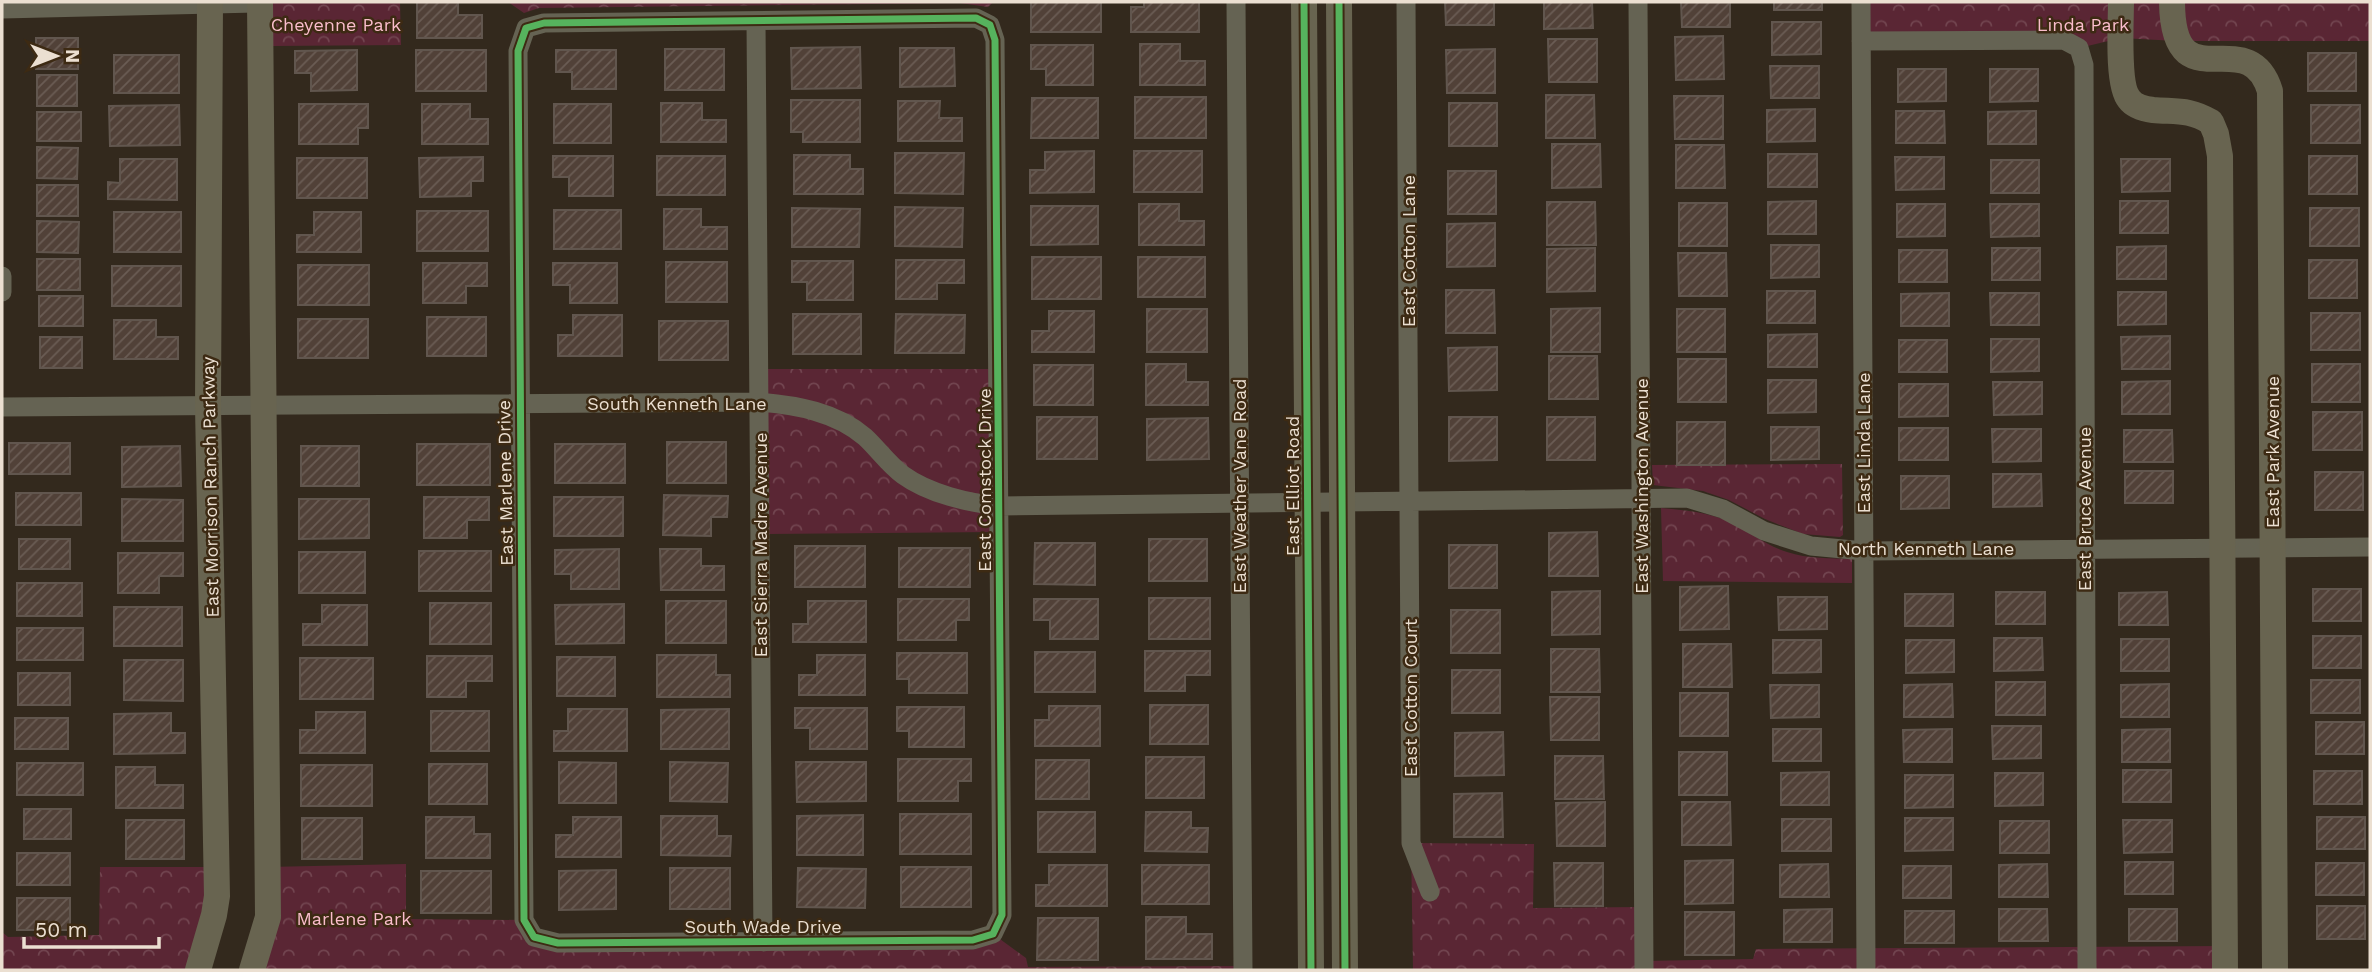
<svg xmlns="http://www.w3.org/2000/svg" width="2372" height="972" viewBox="0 0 2372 972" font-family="'Work Sans',sans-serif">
<defs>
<pattern id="park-crowns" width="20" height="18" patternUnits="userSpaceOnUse" patternTransform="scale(1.75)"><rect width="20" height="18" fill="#5a2634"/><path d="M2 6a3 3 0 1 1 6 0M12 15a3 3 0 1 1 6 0" fill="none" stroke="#724550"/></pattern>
<pattern id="building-hatch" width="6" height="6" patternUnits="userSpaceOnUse" patternTransform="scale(1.75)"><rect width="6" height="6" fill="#514138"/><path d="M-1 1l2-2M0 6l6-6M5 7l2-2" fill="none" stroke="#6a5c54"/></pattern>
</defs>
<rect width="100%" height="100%" fill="#33291d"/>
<path fill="url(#park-crowns)" d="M272 2H400L401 45 271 46Z
M508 2H993L988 7 960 3 539 8 524 13Z
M1861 2H2370V41H2177L2121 38 2079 48 1861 41Z
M765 369H993L994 532 766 534Z
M1842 464 1843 535 1840 537 1803 534 1765 519 1729 500 1703 491 1653 485 1652 465Z
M1661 508C1684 510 1708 512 1730 522 1750 531 1766 546 1787 552 1808 559 1830 558 1852 559V583L1663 581Z
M1411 843 1534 844 1533 908 1643 907 1644 961 1753 959 1756 949 2225 946V970H1413Z
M406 864V919L524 920 534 937 993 934 1026 958 1028 967 1243 966V970H252L268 867Z
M100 867H208L209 902 193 970H2V932L8 937 99 935Z"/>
<path fill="url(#building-hatch)" stroke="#61564e" stroke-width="2" d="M417 2H458V15H482V38H417Z
M1031 2H1101V32H1031Z
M1144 2H1199V32H1131V7H1144Z
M1445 2H1494V25H1446Z
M1544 2H1592L1593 28 1544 29Z
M1681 2H1730V27H1682Z
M1774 2H1822V10H1774Z
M1772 22H1821V54L1772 55Z
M1723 36 1724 79 1676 80 1675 37Z
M36 38H78V69H36Z
M1548 39H1597V82H1549Z
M1140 44H1180V61H1205V85H1140Z
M1031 45H1093V85H1046V69H1031Z
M860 47 861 88 792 89 791 48Z
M900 48H954L955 86 900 87Z
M665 49H724V90H665Z
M1495 49V93H1447L1446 50Z
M357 50V90L311 91V73H295V51Z
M416 50H486V91H416Z
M556 50H616V89H572V72H556Z
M2308 53H2356V91H2308Z
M114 55H179V93H114Z
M1770 66H1819V98H1771Z
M1898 69H1946V101L1898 102Z
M1990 69H2038V101L1990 102Z
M37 75H77V106H37Z
M1546 95H1594L1595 138H1546Z
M1674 96H1723V139H1675Z
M1135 97H1206V138H1135Z
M1032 98H1098V138H1031Z
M791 100H860V142H803V132H791Z
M898 101H940L939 118H962V141H898Z
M661 103H702V120H726V142H661Z
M1449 103H1497V146H1449Z
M299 104H368V128H358V144H299Z
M422 104H470V119H488V144H422Z
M554 104H611V143H554Z
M179 105 180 145 110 146 109 106Z
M2311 105H2360V143H2311Z
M1815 109V141L1767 142V110Z
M1896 111H1944L1945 143H1896Z
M2036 111V144H1988V112Z
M37 112H81V141H37Z
M1552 144H1600L1601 187 1552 188Z
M1676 145H1724L1725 188H1676Z
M37 147 78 148 77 179 37 178Z
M1094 151V192L1030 193V170H1045V152Z
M1134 151H1202V192H1134Z
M895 153H964L963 194 895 193Z
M1768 154H1817V187H1768Z
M794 155H850V169H863V194H794Z
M553 156H613V196H569V177H553Z
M657 156H725V195H657Z
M2309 156H2357V194H2309Z
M483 157V181H471V196L420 197 419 158Z
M1895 157H1944V189L1896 190Z
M297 158H367V198H297Z
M120 159H177V200L108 199V182L120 183Z
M2121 159H2170V191L2122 192Z
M1991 160H2039V193H1991Z
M1448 171H1496V214H1448Z
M37 185H78V216H37Z
M1816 201V234H1768V202Z
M2120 201H2168V233H2120Z
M1547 202H1595L1596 245H1547Z
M1679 203H1727V246H1679Z
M1139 204H1179V221H1204V245H1139Z
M1897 204H1945V236L1897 237Z
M1990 204H2039V236L1991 237Z
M1031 206H1098V244L1031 245Z
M895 207 963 208 962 247 895 246Z
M792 208 860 209 859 247H792Z
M2310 208H2359V246H2310Z
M664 209H701V227H727V249H664Z
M554 210H621V249H554Z
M417 211H488V251H417Z
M114 212H181V252H114Z
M314 212H361V252H297V235H314Z
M37 221 79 222 78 253 37 252Z
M1495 223V266L1447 267V224Z
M1771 245H1819V277L1771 278Z
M2166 246V279H2117V247Z
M1595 248V291L1547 292V249Z
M1992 248H2040V280H1992Z
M1899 250H1947V282H1899Z
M1678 253H1726L1727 296H1679Z
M1032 257H1101V299H1032Z
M1138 257H1205V297H1138Z
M37 259H80V290H37Z
M896 260H964V283H937V299H896Z
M2309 260H2357V298H2309Z
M792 261H853V300H807V282H792Z
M666 262H727V302H666Z
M423 263H487V286H466V303H423Z
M553 263H617V303H570V285H553Z
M298 265H369V305H298Z
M112 266H181V306H112Z
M1446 290H1494L1495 333H1446Z
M1767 291H1815V323H1767Z
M2118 292H2166V324L2118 325Z
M1949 293V326H1901V294Z
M1990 293H2039V325H1991Z
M39 296H83V326H39Z
M1600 308V352H1551V309Z
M1147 309H1207V352H1147Z
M1677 309H1725V352H1677Z
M1049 311H1094V352H1032V331H1049Z
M2311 313H2360V350H2311Z
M793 314H861V354H793Z
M896 314 965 315 964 353H895Z
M573 315H622V356H558V335H573Z
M427 317H486V356H427Z
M298 319H368V358H298Z
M114 320H156V337H178V359H114Z
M659 321H728V360H659Z
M1817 334V367H1768V335Z
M2170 336V369H2122L2121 337Z
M40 337H82V368H40Z
M1991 339H2039V371L1991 372Z
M1899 340H1947V372H1899Z
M1497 347V390L1449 391 1448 348Z
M1549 356H1597L1598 399H1549Z
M1678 359H1726V402H1678Z
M1146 364H1186V382H1208V405H1146Z
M2312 364H2360V402H2312Z
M1034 365H1093V405H1034Z
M1768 380H1816V412L1768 413Z
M2170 381V414H2122V382Z
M1993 382H2042V414L1994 415Z
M1899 384H1948V416L1899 417Z
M2313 412H2362V450H2313Z
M1037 417H1097V459H1037Z
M1449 417H1497V460L1449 461Z
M1547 417H1595V460H1547Z
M1208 418 1209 459 1147 460V419Z
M1677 422H1725V465H1677Z
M1771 427H1819V459L1771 460Z
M1899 428H1948V460H1899Z
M1992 429H2041V461L1993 462Z
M2124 430H2172L2173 462H2124Z
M667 442H726V483H667Z
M9 443H70V474H9Z
M417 444H490V485H417Z
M555 444H625V483H555Z
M180 446 181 486 122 487V447Z
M301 446H359V486H301Z
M2125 471H2173V503H2125Z
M2315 472H2363V510H2315Z
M1993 474H2041L2042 506 1993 507Z
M1901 476H1949V508L1901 509Z
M16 493H81V525H16Z
M664 495 728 496 727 517H711V536L663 535Z
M424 497H489V520H467V538H424Z
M554 497H623V536H554Z
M122 499 183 500V541H122Z
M299 499H369V538L299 539Z
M1597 532 1598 576H1549V533Z
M19 539H70V569H19Z
M1149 539H1207V581H1149Z
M1035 543H1095V585L1034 584Z
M1449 545H1497V588H1449Z
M795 546H865V587H795Z
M899 548H970V587H899Z
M619 549V589H571V574H555V550Z
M660 549H701V566H724V590H661Z
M419 551H491V591H419Z
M299 552H365V593H299Z
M118 553H183V576H159V593H118Z
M17 583H82V616H17Z
M1728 586 1729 629 1680 630V587Z
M2313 589H2361V621H2313Z
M1600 591V634L1552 635V592Z
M1996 592H2045V624H1996Z
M2167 592 2168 625H2119V593Z
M1905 594H1953V626H1905Z
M1778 597H1827V629L1779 630Z
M1149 598H1210V639H1149Z
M898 599H969V620H956V640H898Z
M1034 599H1098V639H1050V620H1034Z
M666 601H726V643H666Z
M808 601H866V642H793V624H808Z
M430 603H491V644H430Z
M624 604V643L556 644 555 605Z
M322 605H367V645H303V624H322Z
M114 607H182V646H114Z
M1451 610H1500V653H1451Z
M17 628H83V660H17Z
M2313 636H2361V668H2313Z
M1994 638H2042L2043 670 1994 671Z
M2121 639H2169V671H2121Z
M1773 640H1821V672L1773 673Z
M1906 640H1954V672L1906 673Z
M1683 644H1731L1732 687H1683Z
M1551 649H1599L1600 692H1551Z
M1145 651H1210V675H1185V691H1145Z
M1035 652H1095V692H1035Z
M897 653H967V693H909V679H897Z
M657 655H716V675H730V697H657Z
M817 655H865V695H799V675H817Z
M427 656H492V681H466V697H427Z
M557 657H615V696H557Z
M300 658H373V699H300Z
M124 660H183V701L124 700Z
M1452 670H1500V713H1452Z
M18 673H70V705H18Z
M2311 680H2360V713H2311Z
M1996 682H2045V715H1996Z
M1952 684 1953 717H1904V685Z
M2169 684V717H2121V685Z
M1770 685H1819V717L1771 718Z
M1680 693H1728V736H1680Z
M1550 697H1599V740H1551Z
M1150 705H1208V744H1150Z
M1049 706H1100V746H1035V720H1049Z
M897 707H964V747H909V731H897Z
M795 708H867V749H810V728H795Z
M568 709H627V751H554V731H568Z
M729 709V749H661V710Z
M431 711H489V751H431Z
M316 712H365V753H300V730H316Z
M171 713V733H185V753L114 754V714Z
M15 718H68V749H15Z
M2316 722H2364V754H2316Z
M1992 726H2041V758L1993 759Z
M1773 729H1821V761H1773Z
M1952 729V762H1904L1903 730Z
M2170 729V762H2122V730Z
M1503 732 1504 775 1455 776V733Z
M1679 752H1727V795H1679Z
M1555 756H1603L1604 799H1555Z
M1146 757H1204V798H1146Z
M898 759H971V781H958V801H898Z
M1036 760H1089V799H1036Z
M559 762 616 763V803H559Z
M670 762 728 763 727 802 670 801Z
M796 762H866V801L797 802Z
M17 763H83V795H17Z
M429 764H487V804H429Z
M301 765H372V806H301Z
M116 767H155V785H183V808H116Z
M2123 770H2171V802H2123Z
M2314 771H2362V804H2314Z
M1829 772V805H1781V773Z
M1995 773H2043V805L1995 806Z
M1905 775H1953V807L1905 808Z
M1502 793 1503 837H1454V794Z
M1605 802V846H1557L1556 803Z
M1682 802H1730L1731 845H1682Z
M24 809H71V839H24Z
M1038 812H1095V852H1038Z
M1146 812H1191V828H1208L1207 852 1145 851Z
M900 814H971V854H900Z
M863 815V855H797V816Z
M661 816H717V836H731L730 856 661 855Z
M426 817H474V834H490V858H426Z
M573 817H621V857H556V835H573Z
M2317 817H2365V849H2317Z
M302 818H362V859H302Z
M1905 818H1953V850L1905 851Z
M1782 819H1831V851H1782Z
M126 820H184V859H126Z
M2123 820H2172V852L2124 853Z
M2000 821H2049V853H2000Z
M17 853H70V885H17Z
M1733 860V903L1685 904V861Z
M2125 862H2173V894H2125Z
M1554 863H1603V906H1555Z
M2316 863H2364V895H2316Z
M1828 864 1829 897H1780V865Z
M2047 864 2048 897H1999V865Z
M1049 865H1107V906H1036V885H1049Z
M1142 865H1209V904H1142Z
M1903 866H1951V898H1903Z
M901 867H971V907H901Z
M670 868H730V909H670Z
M798 868 866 869 865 908 797 907Z
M616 870V909L559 910V871Z
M421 871H491V913H421Z
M17 898H70V930H17Z
M2317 906H2365V939H2317Z
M1832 909V942H1784V910Z
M1999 909H2047L2048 941H1999Z
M2129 909H2177V941H2129Z
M1905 911H1954V943H1905Z
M1685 912H1734V955H1685Z
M1146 917H1186V934H1212V959H1146Z
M1038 918H1098V960H1037Z"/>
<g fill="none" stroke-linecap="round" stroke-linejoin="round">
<path stroke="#656353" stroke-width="19" d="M1236 2 1243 970
M1406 2 1411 843 1430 892
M1638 2 1644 970
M1861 2 1866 969
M2 9 260 3
M976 18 990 25 995 40 1002 915 993 934 973 940 558 943 534 937 524 920 518 51 526 28 544 23Z
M756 22 763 942
M1861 41 2064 40 2079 48 2084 65 2087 970
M2 276V292
M2 407 759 402C796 405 836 412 865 437 878 449 889 465 903 475 929 494 969 503 1000 506L1687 498 1723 509 1764 531 1811 546 1864 551 2370 547"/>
<path stroke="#686450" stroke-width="26" d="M1304 2 1311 970
M1339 2 1345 970
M2121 2C2121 22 2117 85 2129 99 2134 106 2145 109 2153 110 2177 112 2189 109 2211 122L2216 134 2220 156 2225 970
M2172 2C2173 107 2248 19 2270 91L2275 970
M198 970 214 915 217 896 208 406 210 2
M252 970 268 917 260 2"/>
<defs>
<path id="cycleway" d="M1304 2 1311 970
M1339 2 1345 970
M976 18 990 25 995 40 1002 915 993 934 973 940 558 943 534 937 524 920 518 51 526 28 544 23Z"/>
</defs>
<use href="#cycleway" stroke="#3d2a13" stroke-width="11"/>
<use href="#cycleway" stroke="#56b35d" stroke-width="7"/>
</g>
<g text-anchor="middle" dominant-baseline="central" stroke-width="5" stroke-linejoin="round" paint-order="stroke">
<g font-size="18" fill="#fabdcc" stroke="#3d2a13">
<text x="336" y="24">Cheyenne Park</text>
<text x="2083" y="24">Linda Park</text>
<text x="354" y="918">Marlene Park</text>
</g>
<g font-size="18" fill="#ebdfd1" stroke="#3d2a13">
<text transform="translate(1408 251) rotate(-90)">East Cotton Lane</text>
<text x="677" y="403">South Kenneth Lane</text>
<text transform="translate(1863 443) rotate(-90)">East Linda Lane</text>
<text transform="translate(2272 452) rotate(-90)">East Park Avenue</text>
<text transform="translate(984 480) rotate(-90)">East Comstock Drive</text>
<text transform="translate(505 483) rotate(-91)">East Marlene Drive</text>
<text transform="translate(1239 486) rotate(-90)">East Weather Vane Road</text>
<text transform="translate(1292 486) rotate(-90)">East Elliot Road</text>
<text transform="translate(1641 486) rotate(-90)">East Washington Avenue</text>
<text transform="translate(210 487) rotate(-91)">East Morrison Ranch Parkway</text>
<text transform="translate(2084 509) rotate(-90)">East Bruce Avenue</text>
<text transform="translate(760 545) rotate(-90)">East Sierra Madre Avenue</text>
<text x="1926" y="548">North Kenneth Lane</text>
<text transform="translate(1410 698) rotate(-90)">East Cotton Court</text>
<text x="763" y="926">South Wade Drive</text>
</g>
</g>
<rect width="2372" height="972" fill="none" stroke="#ebdfd1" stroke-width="7"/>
<g transform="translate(56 56) rotate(90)" stroke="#3d2a13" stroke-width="5" paint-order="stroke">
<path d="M0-5L12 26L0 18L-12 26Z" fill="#ebdfd1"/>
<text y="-10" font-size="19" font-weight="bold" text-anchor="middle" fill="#ebdfd1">N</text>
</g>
<path d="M24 937v10h135v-10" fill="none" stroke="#ebdfd1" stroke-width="3.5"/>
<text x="35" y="937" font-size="21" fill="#ebdfd1" stroke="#3d2a13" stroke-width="5" paint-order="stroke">50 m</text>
</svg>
